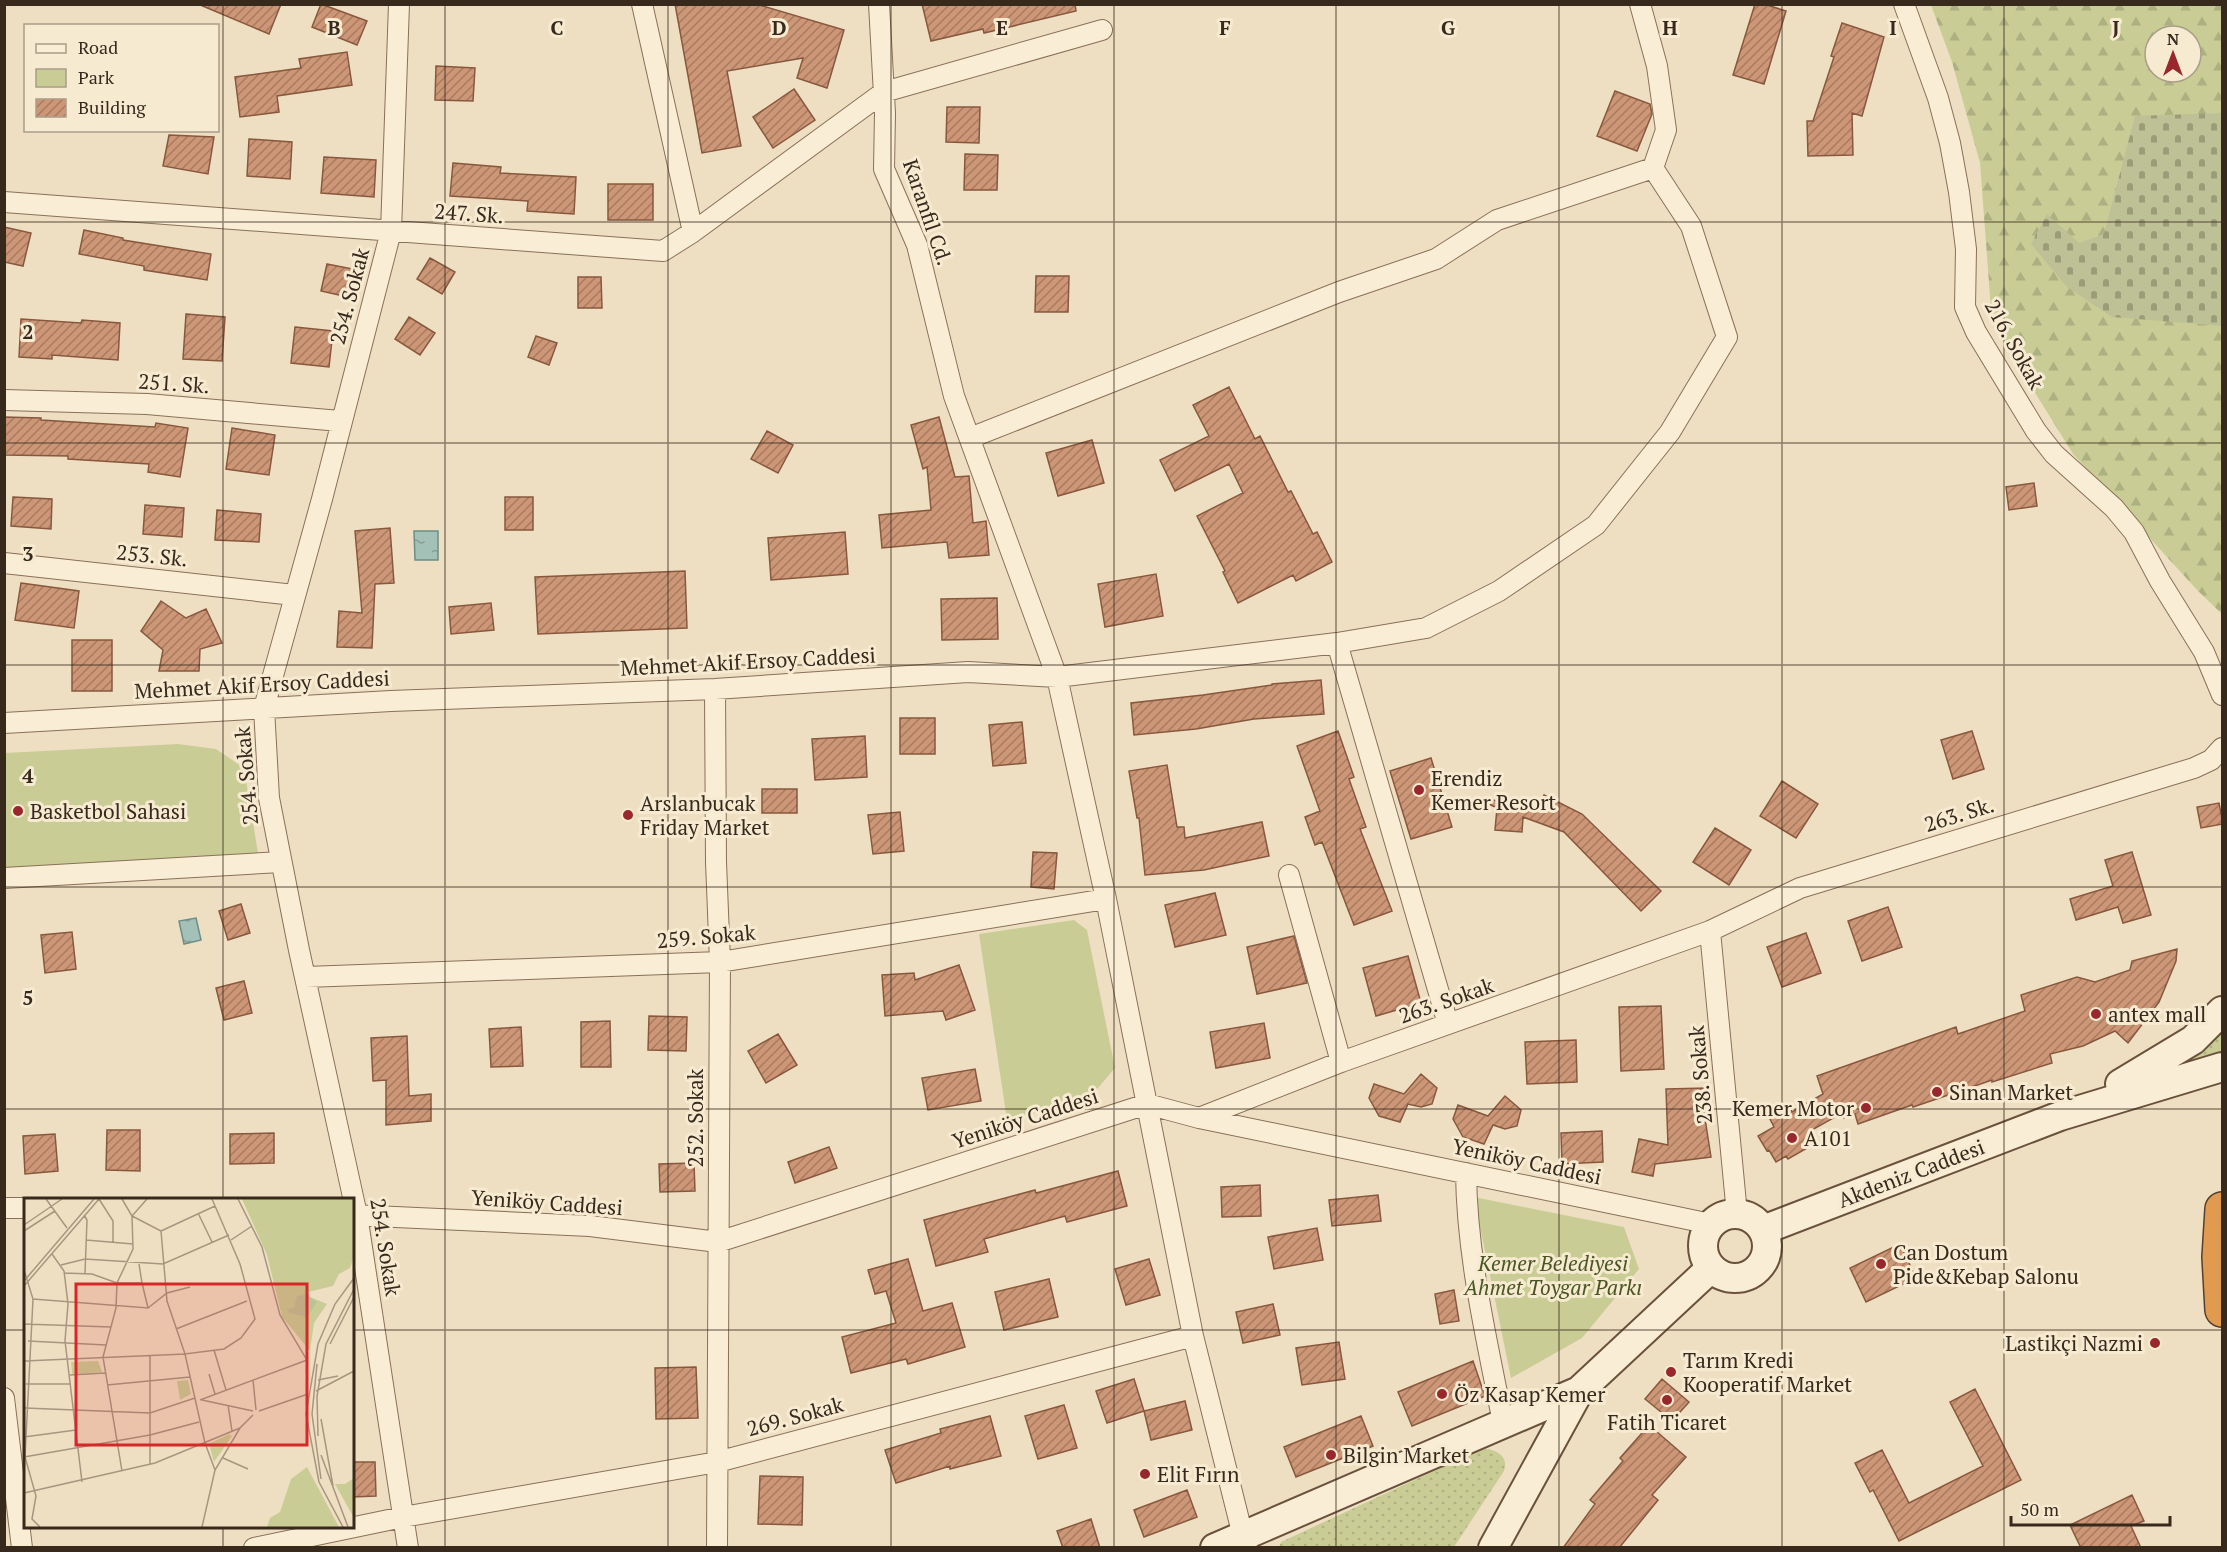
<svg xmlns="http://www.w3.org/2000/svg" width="2227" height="1552" viewBox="0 0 2227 1552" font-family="'PT Serif',serif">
<defs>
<pattern id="grass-dots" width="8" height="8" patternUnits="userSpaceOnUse" patternTransform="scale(1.5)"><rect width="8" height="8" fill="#c9cd95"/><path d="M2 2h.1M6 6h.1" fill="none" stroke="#adb080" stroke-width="1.8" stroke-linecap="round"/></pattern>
<pattern id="forest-firs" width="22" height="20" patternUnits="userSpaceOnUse" patternTransform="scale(1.5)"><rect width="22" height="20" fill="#c9cd95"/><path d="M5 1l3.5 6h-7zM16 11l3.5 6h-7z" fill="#adb080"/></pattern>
<pattern id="cemetery-stones" width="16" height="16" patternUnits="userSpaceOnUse" patternTransform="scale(1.5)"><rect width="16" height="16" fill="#bec195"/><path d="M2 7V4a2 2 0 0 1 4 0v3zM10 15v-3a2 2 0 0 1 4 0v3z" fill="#9b9d79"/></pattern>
<pattern id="water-ripples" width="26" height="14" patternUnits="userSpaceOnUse" patternTransform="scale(1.5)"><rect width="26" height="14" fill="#a4c1b7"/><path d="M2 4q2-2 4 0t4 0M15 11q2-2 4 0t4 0" fill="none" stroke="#879d94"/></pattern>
<pattern id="building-hatch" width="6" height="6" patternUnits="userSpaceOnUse" patternTransform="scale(1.5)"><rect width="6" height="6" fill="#cd9777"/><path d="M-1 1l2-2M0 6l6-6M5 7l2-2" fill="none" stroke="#a77b61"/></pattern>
</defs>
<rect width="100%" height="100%" fill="#efdfc2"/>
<path fill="url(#grass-dots)" d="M2222 1022 2221 1035 2222 1054 2173 1069Z
M1489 1449C1501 1453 1508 1458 1504 1471L1454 1547H1279L1281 1542 1479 1450Z"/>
<path fill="url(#forest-firs)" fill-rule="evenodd" d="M1931 5H2222V614L2198 591 2073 454 1992 323 1980 163 1952 62ZM2155 36H2191V72H2155Z"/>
<path fill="url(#cemetery-stones)" d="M2222 113V326L2112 317 2067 287 2031 244 2047 214 2079 243 2104 234 2135 116Z"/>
<path fill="#c9cd95" d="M178 744 216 749 244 768 258 853 5 869V753Z
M1074 920 1087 930 1115 1068 1087 1101 1007 1120 979 934Z
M1474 1197 1624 1227 1639 1269 1582 1338 1511 1378Z"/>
<path fill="url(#water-ripples)" stroke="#6b8f85" stroke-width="1.5" d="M414 531H438V560H415Z
M196 918 201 940 184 944 179 921Z"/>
<path fill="url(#building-hatch)" stroke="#88583e" stroke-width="1.5" d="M198 4H281L269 34Z
M321 4 367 21 357 45 312 27Z
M675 4H756L844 30 827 88 797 78 803 58 727 71 741 146 702 153Z
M922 4H1075L1076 11 984 33 983 29 931 41Z
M1755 4H1764L1786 11 1764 84 1733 75Z
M1842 23 1884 37 1862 116 1852 113 1853 155 1808 156 1807 121H1813L1834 57 1831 56Z
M347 52 352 85 277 96 279 112 240 117 235 77 301 68 299 59Z
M436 66 475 68 473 101 435 100Z
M794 89 815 120 773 148 753 117Z
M1615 91 1650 104 1652 114 1637 151 1597 136Z
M947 107H980L979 143 946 142Z
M169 135 214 137 208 174 163 166Z
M249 139 292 142 290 179 247 176Z
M965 154 998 155 997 190H964Z
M324 157 376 160 374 197 321 193Z
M453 163 501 167 500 173 576 177 574 214 527 211 528 201 450 196Z
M608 184H653V220H608Z
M4 227 31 233 23 266 4 262Z
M84 230 123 238V240L211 254 207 280 144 270V266L79 254Z
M430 258 455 272 442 294 417 279Z
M327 264 363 271 357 299 321 291Z
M1036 276H1069L1068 312H1035Z
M578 277H601L602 308H578Z
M186 314 225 317 222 361 183 359Z
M409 317 435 333 420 355 395 339Z
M21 319 81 323 82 320 120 323 118 360 52 355V359L19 357Z
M295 327 333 331 329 367 291 363Z
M536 336 557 343 549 365 528 357Z
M1229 387 1255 439 1260 436 1288 492 1291 491 1313 534 1317 532 1332 562 1296 581 1293 575 1238 603 1223 572 1225 571 1197 516 1243 493 1229 464 1175 491 1160 460 1209 436 1193 405Z
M4 417 41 418V420L155 427 156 423 188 428 180 477 148 472 149 464 68 459V456L4 455Z
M939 417 955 477 969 476 973 523 986 521 989 555 949 558 947 542 882 548 879 515 931 510 927 467 923 469 911 425Z
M232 428 275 435 269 475 226 469Z
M767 431 793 445 778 473 751 459Z
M1092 440 1104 483 1058 496 1046 453Z
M2034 483 2037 506 2009 510 2006 487Z
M13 497 52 499 51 529 11 526Z
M505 497H533V530H505Z
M145 505 184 508 182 537 143 534Z
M217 510 261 514 259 542 215 540Z
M390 528 394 583 375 584 372 648 337 647 339 611 362 613 355 531Z
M845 532 848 574 771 580 768 538Z
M685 571 687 628 538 634 535 577Z
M1156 574 1163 616 1105 627 1098 584Z
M21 583 79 591 74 628 15 620Z
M997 598 998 639 942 640 941 599Z
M161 601 186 618 206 609 222 643 200 649 199 671H159L163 650 141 631Z
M491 603 494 630 451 634 449 607Z
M72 640H112V691H72Z
M1321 680 1324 714 1254 719 1196 729 1134 735 1131 703 1203 695 1272 685V684Z
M900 718H935V754H900Z
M1022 722 1026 763 993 766 989 725Z
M1338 731 1354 777 1349 779 1366 827 1360 829 1392 911 1354 925 1322 842 1315 845 1305 817 1320 811 1297 746Z
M1972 731 1984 769 1953 779 1941 740Z
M865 736 867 777 815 780 812 739Z
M1431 758 1452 827 1411 839 1390 771Z
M1167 765 1177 827H1184L1185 838 1262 822 1269 856 1204 870 1145 875 1139 818H1137L1129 771Z
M1782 781 1818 804 1796 838 1760 816Z
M762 789H797V813H762Z
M1544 795 1582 814 1661 891 1641 911 1564 832 1523 817 1522 832 1495 830 1497 808 1489 804 1490 800 1541 804Z
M2219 803 2223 824 2201 828 2197 807Z
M900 812 904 851 873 854 868 815Z
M1715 828 1751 850 1729 885 1693 862Z
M1033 852 1057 853 1054 889 1031 887Z
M2132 852 2151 915 2123 923 2118 907 2076 920 2070 899 2113 886 2105 860Z
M1215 893 1226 935 1175 947 1165 905Z
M241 904 250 933 228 940 219 911Z
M1888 907 1902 947 1862 961 1848 921Z
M72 932 76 969 45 973 41 935Z
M1806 933 1821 973 1782 987 1767 947Z
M1294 936 1307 983 1257 994 1247 947Z
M2177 949 2176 961 2159 1002 2128 1043 2115 1031 2083 1046 2050 1054 2052 1063 1992 1082V1080L1913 1107 1912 1105 1858 1124 1855 1114 1844 1118 1842 1113 1810 1131 1816 1143 1788 1159 1786 1156 1776 1162 1769 1150 1767 1151 1758 1136 1774 1127 1770 1119 1790 1108 1792 1112 1823 1094 1817 1076 1956 1027 1958 1034 2025 1011 2021 995 2077 977 2095 982 2130 970 2132 961Z
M1408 956 1421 1003 1376 1016 1363 968Z
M959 965 975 1010 946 1020 943 1011 885 1016 882 975 914 973 915 980Z
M244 981 252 1013 224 1020 216 988Z
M1661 1006 1664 1069 1621 1071 1619 1007Z
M649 1016 687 1017 686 1051 648 1050Z
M610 1021 611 1067H581V1022Z
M1264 1023 1270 1058 1216 1068 1210 1032Z
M521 1027 523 1066 491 1067 489 1029Z
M778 1034 797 1065 766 1083 748 1051Z
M407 1036 409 1096 431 1094V1121L386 1125V1080L373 1081 371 1038Z
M1576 1040 1577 1082 1527 1084 1525 1042Z
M975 1069 981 1101 928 1110 922 1078Z
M1421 1074 1437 1088 1432 1104 1421 1107 1408 1104 1400 1122 1379 1116 1369 1098 1374 1084 1404 1094Z
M1707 1088 1708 1112H1704L1711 1157 1655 1164 1653 1176 1632 1172 1639 1139 1668 1145 1666 1089Z
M1505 1096 1521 1110 1517 1126 1505 1129 1493 1125 1484 1144 1463 1137 1453 1119 1458 1105 1488 1116Z
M107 1130H140V1171L106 1170Z
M1602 1131 1603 1162 1562 1164 1561 1133Z
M274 1133V1163L230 1164V1134Z
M55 1134 58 1171 25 1174 23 1136Z
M829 1147 837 1168 795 1183 788 1162Z
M694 1163 695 1191 660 1192 659 1164Z
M1118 1171 1127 1206 1067 1222 1065 1216 984 1239 988 1252 936 1266 924 1220 1035 1190 1036 1193Z
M1260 1185 1261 1216 1222 1217 1221 1187Z
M1378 1195 1381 1221 1332 1226 1329 1200Z
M1317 1228 1323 1260 1274 1269 1268 1237Z
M1900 1244 1916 1278 1866 1302 1850 1268Z
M908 1259 923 1311 952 1303 965 1347 908 1364 906 1359 851 1373 842 1337 896 1323 886 1291 875 1294 868 1270Z
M1149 1259 1160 1295 1126 1305 1115 1269Z
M1049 1279 1058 1317 1004 1330 995 1292Z
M1454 1290 1459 1321 1440 1324 1435 1294Z
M1273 1304 1280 1335 1243 1343 1236 1312Z
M1339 1342 1345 1379 1302 1385 1296 1348Z
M1473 1361 1485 1396 1412 1426 1398 1392Z
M696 1367 698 1418 656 1419 655 1368Z
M1134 1379 1144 1411 1107 1423 1096 1391Z
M1662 1379 1689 1402 1672 1421 1645 1399Z
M1975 1389 2021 1480 1899 1541 1873 1490 1870 1492 1855 1463 1882 1450 1909 1503 1983 1466 1950 1402Z
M1185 1401 1192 1430 1151 1440 1144 1411Z
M1064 1405 1077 1448 1038 1459 1025 1416Z
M990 1416 1001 1456 950 1469V1466L896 1483 885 1450 941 1433 940 1429Z
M1361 1416 1373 1446 1296 1477 1284 1447Z
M1649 1425 1686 1457 1652 1495 1658 1500 1619 1548H1563L1595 1504 1590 1500 1623 1461 1620 1458Z
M352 1462H375L376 1496 352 1497Z
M760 1476 803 1477 802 1525 758 1524Z
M1187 1490 1197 1517 1144 1537 1134 1510Z
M2132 1495 2144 1521 2131 1526 2141 1548H2081L2070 1525Z
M1091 1519 1100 1548H1063L1057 1531Z"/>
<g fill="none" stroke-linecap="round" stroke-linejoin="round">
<defs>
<path id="street" d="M399 4 391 231 322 499 264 708 269 798 299 950 357 1215 408 1548
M879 4 885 113 884 169 917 245 954 396 1057 677 1337 643 1426 628 1499 591 1596 525 1670 432 1727 337 1691 226 1653 168 1666 130 1657 66 1640 4
M1904 4 1938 98 1950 143 1959 192 1966 249 1965 307 1976 332 2036 431 2054 454 2114 508 2134 532 2160 581 2204 652 2222 695
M4 202 663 251 693 232 642 4
M693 232 884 92 1102 30
M4 400 147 404 340 421
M970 438 1339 292 1436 259 1497 220 1653 168
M4 563 294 595
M1337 643 1448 1024
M715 689 716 862 720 962 717 1548
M4 723 391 701 715 689 968 672 1057 677 1106 899 1193 1336 1243 1536 1247 1548
M1289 875 1341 1062
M4 878 281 862
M1710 931 1737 1214
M306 977 720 962 1106 899
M1199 1118 1341 1062 1710 931 1800 888 2194 768 2211 760 2222 748
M1466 1173C1467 1258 1487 1340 1503 1423
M4 1208H26
M352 1215 590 1226 718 1242 1147 1104 1199 1118 1711 1224
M4 1398 22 1548
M254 1548 403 1517 717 1462 1193 1336"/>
<path id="secondary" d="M2120 1084 2193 1040 2222 1011
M1703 1246a32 32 0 1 1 64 0a32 32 0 1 1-64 0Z
M1763 1230 2060 1116 2222 1067
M1215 1548 1579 1391
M1493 1548 1579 1391 1711 1268"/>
<path id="highway" d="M2222 1209 2219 1257 2222 1310"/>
</defs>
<use href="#street" stroke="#897059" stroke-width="22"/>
<use href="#secondary" stroke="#6a513c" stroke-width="32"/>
<use href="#highway" stroke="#563f2d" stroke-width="36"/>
<use href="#street" stroke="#f9edd5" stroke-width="20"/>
<use href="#secondary" stroke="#f9edd5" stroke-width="28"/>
<use href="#highway" stroke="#e09b51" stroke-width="33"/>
</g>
<path fill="none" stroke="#38291d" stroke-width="1.5" stroke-opacity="0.55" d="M223 4V1200M445 4V1548M668 4V1548M891 4V1548M1114 4V1548M1336 4V1548M1559 4V1548M1782 4V1548M2004 4V1548M4 222H2222M4 443H2222M4 665H2222M4 887H2222M4 1109H2222M4 1330H26M352 1330H2222M223 1526V1548"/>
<g fill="#98282d" stroke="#f6ead1" stroke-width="2">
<circle cx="1419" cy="790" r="6"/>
<circle cx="18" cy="811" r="6"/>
<circle cx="628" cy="815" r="6"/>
<circle cx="2096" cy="1014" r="6"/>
<circle cx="1937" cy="1092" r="6"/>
<circle cx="1866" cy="1108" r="6"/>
<circle cx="1792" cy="1138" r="6"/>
<circle cx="1881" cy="1264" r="6"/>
<circle cx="2155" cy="1343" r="6"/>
<circle cx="1671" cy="1372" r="6"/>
<circle cx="1442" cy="1394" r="6"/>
<circle cx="1667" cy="1400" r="6"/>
<circle cx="1331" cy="1455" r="6"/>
<circle cx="1145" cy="1474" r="6"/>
</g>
<g text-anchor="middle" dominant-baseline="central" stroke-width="6" stroke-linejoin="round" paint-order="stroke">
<g font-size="21" fill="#38291d" stroke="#f6ead1">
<text transform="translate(928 212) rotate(71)">Karanfil Cd.</text>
<text transform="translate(469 213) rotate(4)">247. Sk.</text>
<text transform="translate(349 296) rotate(-75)">254. Sokak</text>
<text transform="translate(2015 344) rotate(61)">216. Sokak</text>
<text transform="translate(174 383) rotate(4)">251. Sk.</text>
<text transform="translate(152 555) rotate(6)">253. Sk.</text>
<text transform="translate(748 661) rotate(-3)">Mehmet Akif Ersoy Caddesi</text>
<text transform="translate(262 684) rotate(-3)">Mehmet Akif Ersoy Caddesi</text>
<text transform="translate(246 776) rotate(-95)">254. Sokak</text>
<text transform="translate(1959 814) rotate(-17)">263. Sk.</text>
<text transform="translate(706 936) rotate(-5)">259. Sokak</text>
<text transform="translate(1446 1000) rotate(-19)">263. Sokak</text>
<text transform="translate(1700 1075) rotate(-95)">238. Sokak</text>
<text transform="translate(695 1118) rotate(-90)">252. Sokak</text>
<text transform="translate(1025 1118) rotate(-18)">Yeniköy Caddesi</text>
<text transform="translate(1527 1161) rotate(12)">Yeniköy Caddesi</text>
<text transform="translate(1911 1173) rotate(-21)">Akdeniz Caddesi</text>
<text transform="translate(547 1202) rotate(4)">Yeniköy Caddesi</text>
<text transform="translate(386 1247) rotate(81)">254. Sokak</text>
<text transform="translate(795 1416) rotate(-15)">269. Sokak</text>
</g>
<g font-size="21" fill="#38291d" stroke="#f6ead1" text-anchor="start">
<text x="1431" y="778">Erendiz<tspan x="1431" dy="24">Kemer Resort</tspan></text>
<text x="640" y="803">Arslanbucak<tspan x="640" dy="24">Friday Market</tspan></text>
<text x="30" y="811">Basketbol Sahasi</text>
<text x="2108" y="1014">antex mall</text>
<text x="1949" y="1092">Sinan Market</text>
<text x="1854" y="1108" text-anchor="end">Kemer Motor</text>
<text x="1804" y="1138">A101</text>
<text x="1893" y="1252">Can Dostum<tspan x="1893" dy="24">Pide&amp;Kebap Salonu</tspan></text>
<text x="2143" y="1343" text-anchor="end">Lastikçi Nazmi</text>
<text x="1683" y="1360">Tarım Kredi<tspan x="1683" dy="24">Kooperatif Market</tspan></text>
<text x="1454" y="1394">Öz Kasap Kemer</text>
<text x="1667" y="1422" text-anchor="middle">Fatih Ticaret</text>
<text x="1343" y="1455">Bilgin Market</text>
<text x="1157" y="1474">Elit Fırın</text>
</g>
<g font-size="21" font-style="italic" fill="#4a5523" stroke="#f6ead1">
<text x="1553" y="1263">Kemer Belediyesi<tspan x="1553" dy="24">Ahmet Toygar Parkı</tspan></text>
</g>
</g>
<g transform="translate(24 1198)">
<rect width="330" height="330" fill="#efdfc2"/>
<path d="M205 236 208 238 190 264 185 246Z" fill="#c9cd95"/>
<path d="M218 1H330V58L326 70 315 76 309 88 284 94 286 99 303 106 290 125 286 153 258 119 243 57ZM283 269 315 329H243L246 320 256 314 267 281ZM330 280V320L311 286H321Z" fill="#c9cd95"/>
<path d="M283 97 293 104 283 119 266 115 262 111 270 110 273 98Z" fill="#bec195"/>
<path d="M74 163 78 174 48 176 47 164ZM164 182 167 196 156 202 153 183Z" fill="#c9cd95"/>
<path fill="none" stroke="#a69680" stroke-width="1.5" d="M22 1 43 30M75 1 89 23V45M98 1 108 18 109 51 93 85 92 110 79 159 98 273M123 1 108 18 137 33 143 103 161 156 200 151 217 140 231 121 216 66 188 1M174 15 188 44M60 17 63 22 61 75M0 27 38 1M0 33 31 13M137 33 191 8M62 42 109 46M207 42 228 28M28 56 40 73 44 106 41 143 58 284M115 66 118 85M37 67 61 61 139 66 205 37M0 72 9 101 1 259 12 298 8 321 16 329M0 83 70 1M0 88 75 1M9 101 124 110 118 85H93L68 76 40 75M124 110 143 95 166 89M0 126 87 129M152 131 223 103M4 143 82 147M306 146 330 99M190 152 202 192M126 157V266M0 163 161 156 181 245 191 272M293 166 288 216 297 281M185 176 191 196M46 177 81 175M229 182 232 212M294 182 314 178M2 186H47M83 187 166 179M292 193 330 173M176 202 283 162 256 117 238 49 214 1M178 202 229 213M204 207 208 233M1 210 126 215 171 200M235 213 284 196M297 221 309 288M294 238 293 198 302 146 330 91M0 239 52 232M297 257 324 329M0 259 126 237 175 224M199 260 224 271M0 295 131 265 216 230M178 329 191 272 216 230 229 217M319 329 295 284 282 216 294 146 311 106 330 80"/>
<path fill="#d62828" fill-opacity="0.15" stroke="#d62828" stroke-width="3" d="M52 86H283V247H52Z"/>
<rect width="330" height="330" fill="none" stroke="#38291d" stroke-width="3"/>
</g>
<g font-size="20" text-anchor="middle" font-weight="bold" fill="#38291d" stroke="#f6ead1" stroke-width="6" stroke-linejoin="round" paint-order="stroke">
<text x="334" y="35">B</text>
<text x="557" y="35">C</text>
<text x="779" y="35">D</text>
<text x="1002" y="35">E</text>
<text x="1225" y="35">F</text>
<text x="1448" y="35">G</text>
<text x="1670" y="35">H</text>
<text x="1893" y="35">I</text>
<text x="2116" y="35">J</text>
<text x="28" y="339">2</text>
<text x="28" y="561">3</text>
<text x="28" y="783">4</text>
<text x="28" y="1005">5</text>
</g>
<rect width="2227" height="1552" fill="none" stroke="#38291d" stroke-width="12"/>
<rect x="24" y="24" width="195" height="108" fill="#f6ead1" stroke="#aa9d89" stroke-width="1.5"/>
<rect x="36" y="44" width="30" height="9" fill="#f9edd5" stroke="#aa9d89" stroke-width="1.5"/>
<text x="78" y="54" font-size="18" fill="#38291d">Road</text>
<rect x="36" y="69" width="30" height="18" fill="#c9cd95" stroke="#aa9d89" stroke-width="1.5"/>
<text x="78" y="84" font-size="18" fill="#38291d">Park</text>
<rect x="36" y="99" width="30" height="18" fill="url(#building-hatch)" stroke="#aa9d89" stroke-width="1.5"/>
<text x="78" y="114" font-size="18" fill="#38291d">Building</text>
<g transform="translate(2173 54)"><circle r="28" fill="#f6ead1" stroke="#aa9d89" stroke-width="1.5"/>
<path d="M0-4.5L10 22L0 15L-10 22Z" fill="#98282d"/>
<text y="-9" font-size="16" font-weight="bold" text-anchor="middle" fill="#38291d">N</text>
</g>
<path d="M2011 1516v9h159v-9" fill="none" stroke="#38291d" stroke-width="3"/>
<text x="2020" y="1516" font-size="18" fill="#38291d" stroke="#f6ead1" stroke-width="4.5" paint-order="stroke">50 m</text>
</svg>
